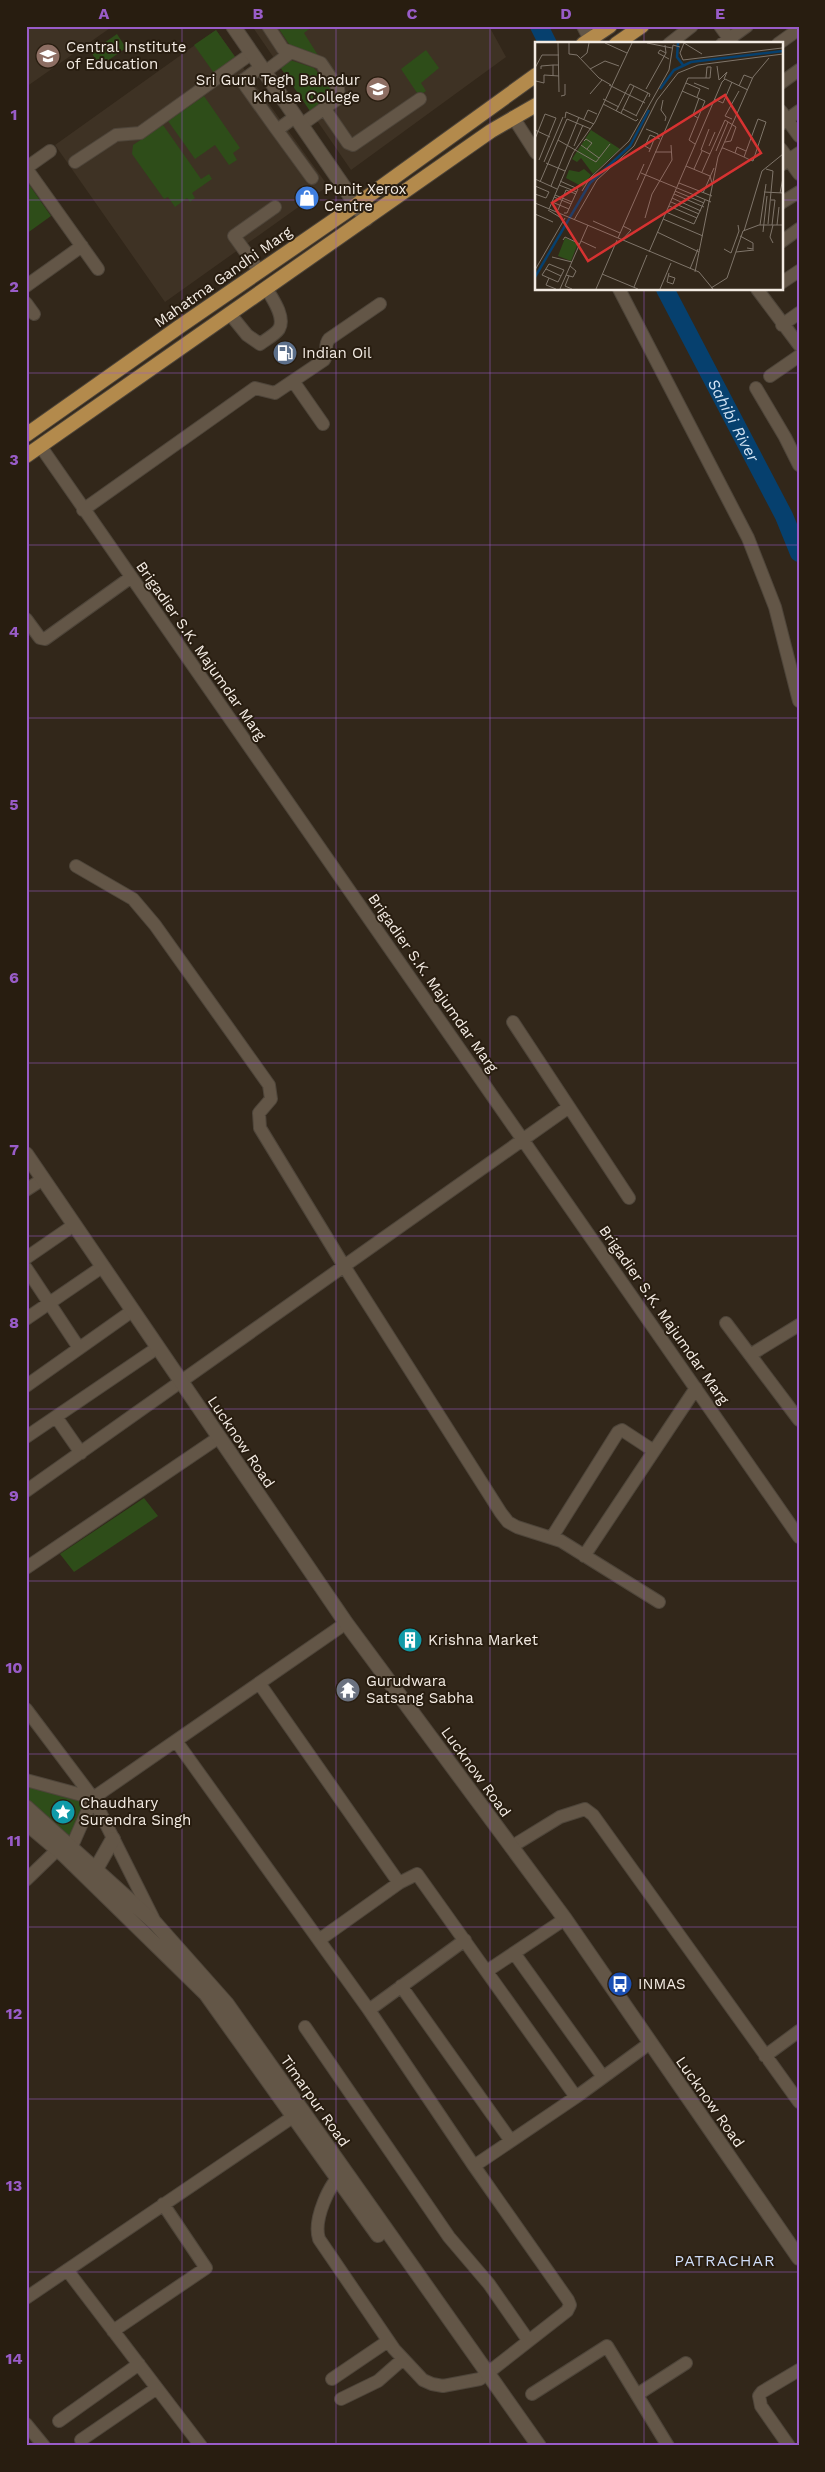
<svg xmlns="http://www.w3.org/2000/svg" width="825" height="2472" viewBox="0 0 825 2472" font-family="'Work Sans',sans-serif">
<rect width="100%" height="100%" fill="#32271a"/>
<path fill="#3e3224" d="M26 26H113L26 87Z
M252 26H489L506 57 351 170Z
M216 30 328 186 165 302 55 145Z"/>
<path fill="#2e4d19" d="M277 26H313L304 33 321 60 293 50Z
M216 30 238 61 216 76 194 45Z
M117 34 126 48 100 66 91 52Z
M426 50 439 68 421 83 426 91 419 96 401 69Z
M290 60 314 68 333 91 330 97 310 111 280 67Z
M204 96 240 148 233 153 237 160 229 165 215 145 195 159 168 121Z
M163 125 201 179 209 174 212 179 192 193 195 198 190 202 187 198 175 207 168 197 164 199 132 154 133 145Z
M26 180 51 216 26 234Z
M144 1498 158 1516 74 1572 60 1554Z
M26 1785 85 1801 69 1838 26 1800Z"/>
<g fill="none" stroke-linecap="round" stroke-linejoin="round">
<g stroke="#06406e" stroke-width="18">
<path d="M539 26 548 44"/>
<path id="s1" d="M665 289 784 516 799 553"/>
</g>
<defs>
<path id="minor" d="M268 26 283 49 321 63 338 88 339 97 336 100 301 125
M583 26 590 40
M720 26 733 44
M669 44 692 26
M722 44 747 26
M778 44 799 29
M261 67 242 81 277 130 295 117
M265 72 290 53
M781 83 799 70
M324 108 348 143 353 145 420 99
M781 111 799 136
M513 117 536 153
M781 124 799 111
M277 130 312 178
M781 149 799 174
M75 162 116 135 140 133 252 53
M781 165 799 153
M26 168 98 269
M26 168 50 151
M781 203 799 192
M781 242 799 229
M260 272 234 236 275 207
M781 283 799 271
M26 286 82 246
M619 289 748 538 775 607 799 701
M757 289 799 345
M26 303 34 314
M230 314 247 335 260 344C265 340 275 335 279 329 286 317 272 298 266 288
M782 325 799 313
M770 376 799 356
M293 381 323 424
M756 388 785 437 799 465
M41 447 799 1537
M83 510 255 388 275 393 324 360C329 354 323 346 329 339L380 304
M26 619 40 638 45 639 130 578
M76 866 133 899 155 925 269 1085 271 1099 259 1113 260 1128 344 1266 501 1513 508 1522 517 1527 561 1541 659 1602
M513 1022 629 1198
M26 1190 43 1179
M26 1258 74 1225
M26 1268 79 1348
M26 1319 102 1267
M726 1323 799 1420
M750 1355 799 1325
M26 1386 132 1311
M56 1417 81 1453
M26 1437 157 1348
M26 1491 569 1107
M552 1537 618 1432 622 1430 654 1451
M584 1556 696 1388
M26 1568 218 1438
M259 1683 399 1883
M26 1709 93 1798 155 1922
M176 1741 369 2010 474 2166 568 2300 570 2305 567 2311 480 2379 443 2386 432 2384 423 2380 394 2349 319 2239C313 2220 329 2183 344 2172
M26 1780 93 1798 346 1623
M511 1847 560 1817 585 1809 593 1815 799 2102
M66 1855 72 1846 93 1798
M26 1880 57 1850
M319 1940 399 1883 417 1874 576 2097
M514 1953 603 2077
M487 1971 565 1919
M401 1986 511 2141
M369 2010 465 1940
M305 2027 449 2237 489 2284 528 2340
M765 2056 799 2031
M474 2166 576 2097 650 2043
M67 2270 201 2446
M26 2298 300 2112
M113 2331 206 2268 163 2204
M332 2379 388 2341
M532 2394 607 2346 668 2446
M638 2394 686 2363
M341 2399 378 2381 403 2359
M59 2421 139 2364
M26 2424 44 2446
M81 2440 157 2388
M789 2446 761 2406 759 2396 762 2392 799 2370"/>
<path id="tertiary" d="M233 26 366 219
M26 1154 346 1623 565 1919 799 2258
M26 1807 156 1924 227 2004 539 2446
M26 1823 65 1856 206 1994 378 2235
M96 1869 113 1839"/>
<path id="primary" d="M583 44 610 26
M616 44 642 26
M26 435 179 327 356 205 536 75
M26 456 491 131 536 105"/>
</defs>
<use href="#minor" stroke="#4e453a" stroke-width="14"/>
<use href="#tertiary" stroke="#4e453a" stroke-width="16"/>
<use href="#primary" stroke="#4e453a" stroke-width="16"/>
<use href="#minor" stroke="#635647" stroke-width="12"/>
<use href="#tertiary" stroke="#635647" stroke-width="14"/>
<use href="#primary" stroke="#b38a4c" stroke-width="14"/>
</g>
<path fill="none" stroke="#995cc8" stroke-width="1" stroke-opacity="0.55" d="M182 26V2446M336 26V2446M490 26V2446M644 26V44M26 200H536M781 200H799M644 289V2446M26 373H799M26 545H799M26 718H799M26 891H799M26 1063H799M26 1236H799M26 1409H799M26 1581H799M26 1754H799M26 1927H799M26 2099H799M26 2272H799"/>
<defs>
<symbol id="university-disc" viewBox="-11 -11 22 22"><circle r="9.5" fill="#8d6e63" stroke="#281d10"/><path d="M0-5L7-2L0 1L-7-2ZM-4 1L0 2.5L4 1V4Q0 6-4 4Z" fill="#fff"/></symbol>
<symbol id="shop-disc" viewBox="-11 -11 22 22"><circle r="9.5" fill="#3f7fe0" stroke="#281d10"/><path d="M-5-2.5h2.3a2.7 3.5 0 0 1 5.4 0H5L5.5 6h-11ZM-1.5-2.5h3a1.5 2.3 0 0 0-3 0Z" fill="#fff"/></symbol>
<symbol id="fuel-disc" viewBox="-11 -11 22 22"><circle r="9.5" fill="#5c6f8a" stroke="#281d10"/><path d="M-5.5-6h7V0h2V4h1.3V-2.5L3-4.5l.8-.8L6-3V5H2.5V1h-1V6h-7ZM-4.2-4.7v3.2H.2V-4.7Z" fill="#fff"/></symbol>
<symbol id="building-disc" viewBox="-11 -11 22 22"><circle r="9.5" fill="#0f9aa8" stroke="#281d10"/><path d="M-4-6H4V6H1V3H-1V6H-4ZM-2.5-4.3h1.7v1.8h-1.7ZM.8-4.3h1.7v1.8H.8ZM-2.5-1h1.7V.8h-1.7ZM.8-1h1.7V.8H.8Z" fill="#fff"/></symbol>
<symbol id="temple-disc" viewBox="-11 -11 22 22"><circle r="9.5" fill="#6b7280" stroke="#281d10"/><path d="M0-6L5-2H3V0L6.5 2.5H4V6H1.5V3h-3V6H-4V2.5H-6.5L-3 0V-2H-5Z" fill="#fff"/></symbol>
<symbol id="sight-disc" viewBox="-11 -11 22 22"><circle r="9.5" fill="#0f9aa8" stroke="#281d10"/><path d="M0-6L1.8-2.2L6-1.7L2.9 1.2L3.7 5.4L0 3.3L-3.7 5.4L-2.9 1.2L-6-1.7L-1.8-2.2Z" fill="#fff"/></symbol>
<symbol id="bus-disc" viewBox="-11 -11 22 22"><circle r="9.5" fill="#1a4fb4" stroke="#281d10"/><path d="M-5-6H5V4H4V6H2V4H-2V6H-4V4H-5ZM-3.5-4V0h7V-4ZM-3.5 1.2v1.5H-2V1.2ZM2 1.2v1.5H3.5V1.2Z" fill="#fff"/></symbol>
</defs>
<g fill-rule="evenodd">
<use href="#university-disc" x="34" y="42" width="28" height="28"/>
<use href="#university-disc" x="364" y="75" width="28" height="28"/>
<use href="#shop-disc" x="293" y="184" width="28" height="28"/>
<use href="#fuel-disc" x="271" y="339" width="28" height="28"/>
<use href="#building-disc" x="396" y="1626" width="28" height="28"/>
<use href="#temple-disc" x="334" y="1676" width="28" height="28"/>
<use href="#sight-disc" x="49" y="1798" width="28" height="28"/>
<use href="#bus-disc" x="606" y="1970" width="28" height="28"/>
</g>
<g text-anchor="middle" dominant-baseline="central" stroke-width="4" stroke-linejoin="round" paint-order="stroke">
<g font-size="15" fill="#f3ebe3" stroke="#281d10" text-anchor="start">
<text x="66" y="47">Central Institute<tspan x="66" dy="17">of Education</tspan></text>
<text x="360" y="80" text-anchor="end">Sri Guru Tegh Bahadur<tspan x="360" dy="17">Khalsa College</tspan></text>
<text x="324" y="189">Punit Xerox<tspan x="324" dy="17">Centre</tspan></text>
<text x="302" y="353">Indian Oil</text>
<text x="428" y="1640">Krishna Market</text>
<text x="366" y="1681">Gurudwara<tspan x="366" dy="17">Satsang Sabha</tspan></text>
<text x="80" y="1803">Chaudhary<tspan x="80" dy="17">Surendra Singh</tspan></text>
<text x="638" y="1984">INMAS</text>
</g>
<g font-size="15" fill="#f3ebe3" stroke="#281d10">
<text transform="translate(223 277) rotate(-35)">Mahatma Gandhi Marg</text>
<text transform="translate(201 651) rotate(55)">Brigadier S.K. Majumdar Marg</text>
<text transform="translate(433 983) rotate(55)">Brigadier S.K. Majumdar Marg</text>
<text transform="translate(664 1315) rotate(55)">Brigadier S.K. Majumdar Marg</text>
<text transform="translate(241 1442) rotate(56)">Lucknow Road</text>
<text transform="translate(476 1772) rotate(54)">Lucknow Road</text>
<text transform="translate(315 2101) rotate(55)">Timarpur Road</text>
<text transform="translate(710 2102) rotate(55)">Lucknow Road</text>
</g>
<g font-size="16" font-style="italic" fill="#d1e2f3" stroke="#281d10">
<text stroke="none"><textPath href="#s1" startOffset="148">Sahibi River</textPath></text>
</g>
<g font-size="16" letter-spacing="1" fill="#cfdcf7" stroke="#281d10">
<text x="725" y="2260">PATRACHAR</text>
</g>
</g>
<g transform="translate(535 42)">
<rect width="248" height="248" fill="#32271a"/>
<path d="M56 88 85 107 58 132 46 116 42 120 37 117ZM49 127 56 133 48 145 31 136 34 128 44 130ZM30 196 43 201 36 219 23 214Z" fill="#2e4d19"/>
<path fill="none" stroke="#06406e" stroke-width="2.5" d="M143 1 142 15 148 23M125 47 139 28 156 20 248 9M0 235 55 141 95 104 114 68"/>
<path fill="none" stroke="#7f756a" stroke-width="1" d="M23 1 24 50M34 1V12L42 13 64 36 76 43M70 1 92 11M112 1 137 6M149 1 145 11 148 18 247 6M149 1 167 12M131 11 125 8 123 11 134 17M46 16 52 11 54 1M182 24 184 38 192 30 189 37M0 26 7 13H24M6 27V24L18 23M55 27 70 19 84 24M18 34V23H24M1 39 9 41V33L24 34M151 41 165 47 162 55M159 41 174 47M74 43 110 61M204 44 209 33 217 36M111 47 131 11 130 3M147 49 170 59 154 98 160 102M55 52 67 38M26 54 30 53V42M68 57 84 65M179 57 188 61 197 40M128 58 126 68 131 75 130 79M68 62 101 79 103 77M88 67 102 74M81 69 95 42 115 52 114 55M86 71 99 44M101 74 113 51M30 76 31 70 59 82M163 76 158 73 164 56M49 77 53 68 62 72M197 77 190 74 204 49M111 87 123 92V96M174 87 166 108 175 112M0 88 15 95M0 97 10 72 21 76 4 118M23 98 61 120 75 102M49 99 51 97 57 101 52 107M46 103 64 116M39 104 48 83M174 104 180 90M187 106H188L200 111 209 115 213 117 218 119 231 80 223 77 209 115M115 107 110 104 115 93 125 97M181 109 193 80M114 110 120 95M120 110H136M200 111 202 105 211 109M9 120 28 75M11 121 30 129M151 124 175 134 177 141M159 127 167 109M231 127 238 129 233 182M167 130 190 78 201 85 196 99 190 100M106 131 176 160M0 137 22 147M102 138 109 122M25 139 43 147M5 140 32 77 56 87M144 141 177 154M24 143 42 150M0 144 14 150 11 156 0 152M16 144 44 75M47 149 55 136 94 99 134 28 138 3 145 5M140 149 169 161M229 150 248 151M168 151 179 126M245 151 248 136M139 152 169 165M20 153 37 160M19 155 36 162M137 156 166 169M236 158H240L237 183M17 160 34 167M136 160 164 172M0 161 164 230 178 247M134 164 162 176M14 167 38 111 60 80 97 1M13 168 28 177M23 168 31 148 41 152M131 170 159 182 170 158M29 171H32L43 147M0 172 18 180M110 176 117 152 137 118 136 103M128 177 168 194M39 178 62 138 99 104 122 58 143 31 163 23 248 12M58 179 85 191M225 183 231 142M242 183 244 165M209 189 227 129 248 112M122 190 164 210M228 190 232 154M205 194 218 201V207L212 206M83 196 153 36H175L176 25H172L171 36M28 198 30 195 45 202M87 198 96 188 88 184M46 199 61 206M238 201 235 195 238 183M189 207 196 211 204 189 203 183M114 210 187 40 190 37 213 48M201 210 219 208M17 215 37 220M14 222 29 228 23 240 7 233ZM11 227 26 234M155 227 163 207M0 228 30 176M160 230 183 115 218 35 234 16M134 231 132 240 138 242 140 236 134 234M67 232 103 247M31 233 38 235 41 229 35 224M34 234 30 244 37 247M14 236 11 243 21 247M99 245 112 213M176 246 192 236 208 189 224 183H248M25 247 53 183M61 247 82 198M125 247 136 221"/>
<path fill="#d73231" fill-opacity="0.15" stroke="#d73231" stroke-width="2.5" d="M190 53 226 111 53 219 17 161Z"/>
<rect width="248" height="248" fill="none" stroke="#f3ebe3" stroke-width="2.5"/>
</g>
<rect width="825" height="2472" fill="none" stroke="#281d10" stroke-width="55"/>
<rect x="28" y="28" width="770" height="2416" fill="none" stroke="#995cc8" stroke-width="2"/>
<g font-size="16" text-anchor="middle" font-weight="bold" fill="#995cc8">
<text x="104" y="19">A</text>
<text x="258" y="19">B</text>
<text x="412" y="19">C</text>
<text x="566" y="19">D</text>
<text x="720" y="19">E</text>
<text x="14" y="120">1</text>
<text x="14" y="292">2</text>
<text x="14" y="465">3</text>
<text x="14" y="637">4</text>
<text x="14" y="810">5</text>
<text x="14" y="983">6</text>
<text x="14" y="1155">7</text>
<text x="14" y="1328">8</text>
<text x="14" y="1501">9</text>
<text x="14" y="1673">10</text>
<text x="14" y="1846">11</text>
<text x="14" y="2019">12</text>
<text x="14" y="2191">13</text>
<text x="14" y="2364">14</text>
</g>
</svg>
